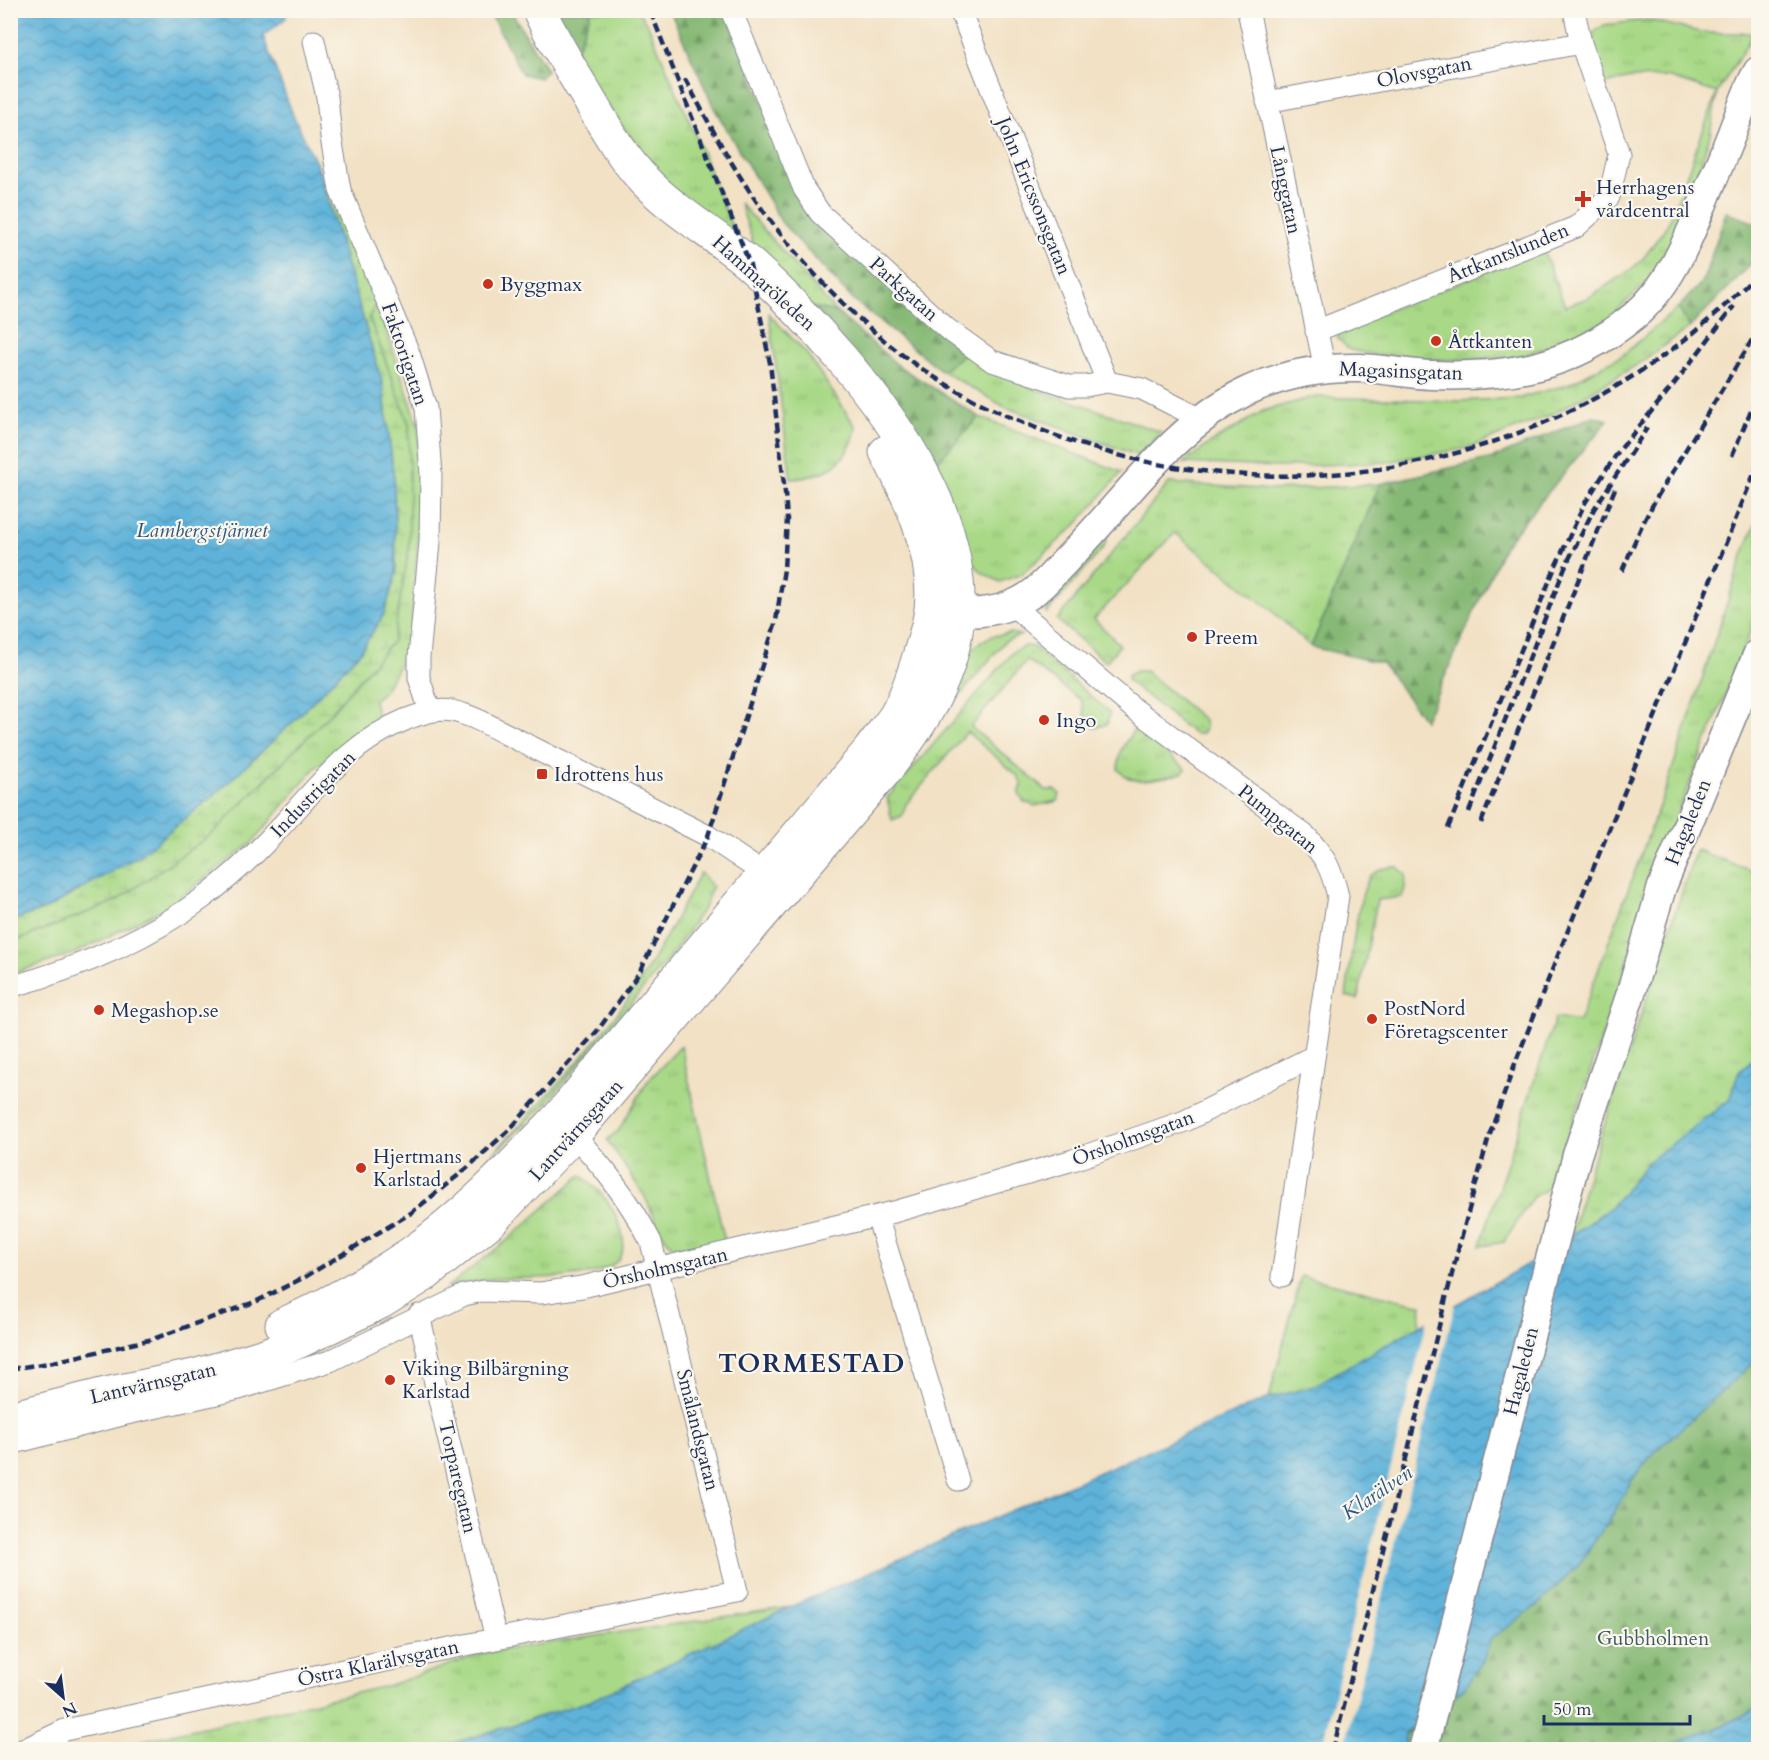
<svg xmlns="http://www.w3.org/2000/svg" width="1769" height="1760" viewBox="0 0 1769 1760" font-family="Cardo,serif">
<defs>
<pattern id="grass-tufts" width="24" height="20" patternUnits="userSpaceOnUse" patternTransform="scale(1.5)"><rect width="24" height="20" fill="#a9d987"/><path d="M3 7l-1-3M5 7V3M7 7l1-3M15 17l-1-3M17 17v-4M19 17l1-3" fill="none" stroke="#91bb77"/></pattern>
<pattern id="forest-firs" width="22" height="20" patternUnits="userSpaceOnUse" patternTransform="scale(1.5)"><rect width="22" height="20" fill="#86b974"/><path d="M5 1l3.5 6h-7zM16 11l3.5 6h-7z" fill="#6d9762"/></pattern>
<pattern id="wetland-marsh" width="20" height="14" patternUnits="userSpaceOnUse" patternTransform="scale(1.5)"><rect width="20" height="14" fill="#a9d987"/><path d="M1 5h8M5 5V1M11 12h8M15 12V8" fill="none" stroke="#91bb77"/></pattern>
<pattern id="water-waves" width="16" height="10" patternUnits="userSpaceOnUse" patternTransform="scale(1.5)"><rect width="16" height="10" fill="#5eb3da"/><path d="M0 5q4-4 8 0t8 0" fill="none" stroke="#4d92b4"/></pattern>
</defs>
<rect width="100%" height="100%" fill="#fbf7ec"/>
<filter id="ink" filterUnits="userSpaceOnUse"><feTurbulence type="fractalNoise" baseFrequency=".0167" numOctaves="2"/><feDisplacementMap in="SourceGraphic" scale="12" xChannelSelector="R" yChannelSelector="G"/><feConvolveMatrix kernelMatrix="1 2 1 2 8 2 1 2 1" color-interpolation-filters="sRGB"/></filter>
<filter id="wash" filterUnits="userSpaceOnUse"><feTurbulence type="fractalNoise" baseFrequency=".008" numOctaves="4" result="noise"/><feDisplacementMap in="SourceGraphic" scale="24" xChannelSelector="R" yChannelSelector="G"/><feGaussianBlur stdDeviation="1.35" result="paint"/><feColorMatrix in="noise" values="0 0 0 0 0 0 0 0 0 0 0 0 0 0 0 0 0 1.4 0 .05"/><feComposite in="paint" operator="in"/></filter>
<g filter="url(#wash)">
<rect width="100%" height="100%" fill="#f2e1c4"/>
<path fill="url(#grass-tufts)" stroke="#628472" stroke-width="1.5" d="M591 11H638L648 25 697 139 738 242 664 183 573 59Z
M1648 20 1706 33H1754L1717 93 1710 135 1682 224 1652 278 1600 326 1520 357 1441 360 1376 355 1350 350 1337 338 1343 328 1543 250 1565 306 1588 298 1629 271 1642 260 1661 234 1670 220 1717 93 1667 77 1631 78 1604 84 1589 36 1604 25Z
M740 203 836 312 810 307 759 261Z
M377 303 419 427 420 510 410 645 385 690 374 700 378 720 314 769 252 843 165 908 73 954 11 974V943L116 901 213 833 325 719 393 641 409 424 369 317Z
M1678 308 1690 327 1632 368 1553 414 1468 448 1386 462 1277 467 1183 463 1212 442 1263 411 1313 397 1459 401 1519 398 1567 385 1623 355Z
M769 314 807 354 856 427C850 462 825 477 791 479Z
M965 353 1022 384 1161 432 1139 456 1005 407 942 371Z
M979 417 1122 472 1076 525 1022 574 1000 582 983 573 966 556 931 468Z
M1169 483 1275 490 1380 484 1311 647 1271 610 1175 533 1094 619 1120 645 1106 662 1057 620Z
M1758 517V612L1679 810 1551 1187 1533 1197 1504 1242 1480 1246 1555 1018 1579 1022 1668 782 1743 555Z
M1108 533 1104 547 1046 614 1049 602Z
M1009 633 1022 635 1005 641 947 711C955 685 961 649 990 637 995 635 1003 635 1009 633Z
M1025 646 1034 647 1110 713 1107 724 1095 728 1086 722 1082 701 1027 660 971 727 1046 790H1055L1060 794 1058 801 1034 806 1024 802 1019 794 1022 785 1018 776 967 732 906 804 902 816 892 820 887 798 1014 651Z
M1137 671H1145L1204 720 1205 729 1201 734H1194L1127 680 1128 675Z
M1133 731H1139L1186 769 1182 773 1176 775C1155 778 1132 788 1118 769L1120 752Z
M1696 850 1758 873V1054L1739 1072 1729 1100 1647 1163 1611 1207 1570 1236 1593 1159Z
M1398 867 1406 875 1405 888 1402 897 1377 900 1358 999 1346 996C1350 972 1357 888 1372 875 1380 868 1388 867 1398 867Z
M700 873 712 886 705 906 673 953 545 1105 485 1162C531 1113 578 1065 619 1011 651 969 675 920 700 873Z
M681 1046 725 1242 694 1249 672 1246 661 1232 644 1195 607 1140 619 1130 647 1082Z
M581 1175C601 1191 613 1205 621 1229 626 1242 624 1258 611 1266 584 1281 524 1277 492 1279 477 1281 461 1285 446 1288L509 1239Z
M1301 1276 1422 1305 1419 1326 1312 1387 1269 1398Z
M790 1607 590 1701 433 1749 100 1750 387 1686 483 1653Z"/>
<path fill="url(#forest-firs)" stroke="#507469" stroke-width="1.5" d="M489 11H511L547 70 540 78 522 74Z
M552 11H591L573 59Z
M670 11H726L805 208 965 353 942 371 853 300 782 223 714 108Z
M1726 212 1758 224V257L1690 327 1678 308 1703 281Z
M810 307 836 312 900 367 979 417 931 468Z
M1594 416 1608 420 1504 546 1432 705 1424 720 1382 663 1311 647 1380 484 1493 458Z
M1758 1358V1707L1745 1716 1701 1735 1656 1749 1404 1750 1406 1732 1464 1688 1482 1662 1490 1639 1540 1603 1614 1513 1631 1481 1649 1458Z"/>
<path fill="url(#wetland-marsh)" stroke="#628472" stroke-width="1.5" d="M317 165 332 204 377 303 369 317 409 424V548L393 641 325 719 213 833 116 901 11 943V921L48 908 139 856 219 791 293 722 360 652 384 614 396 574 394 480 383 385Z"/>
<path fill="url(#water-waves)" stroke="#3c719c" stroke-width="1.5" d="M10 11H284L286 18 263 36 293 115 317 165 383 385 394 480 396 574 384 614 360 652 293 722 219 791 139 856 48 908 11 921Z
M1758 1054V1358L1649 1458 1631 1481 1614 1513 1580 1563 1540 1603 1491 1639 1482 1662 1464 1688 1406 1732 1404 1749 433 1750 590 1701 790 1607 1269 1398 1312 1387 1547 1253 1611 1207 1647 1163 1729 1100 1739 1072Z
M1758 1707V1749H1656C1691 1738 1727 1727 1758 1707Z"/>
<path fill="#f2e1c4" d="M1456 1301 1344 1749H1321L1428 1317Z"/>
</g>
<g filter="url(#ink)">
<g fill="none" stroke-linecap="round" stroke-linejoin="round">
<defs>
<path id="street" d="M731 10 804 189 820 213 946 328 992 361 1069 386H1086L1107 382 1142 389 1201 419
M960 10 1107 382
M1248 10 1325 369
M314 41 327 97 331 137 340 190 409 353 426 408 431 475 430 542 419 657V678L430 711
M1267 102 1581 43
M1316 331 1576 227 1609 197 1619 154 1581 43 1574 10
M1012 605 1133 708 1306 836C1326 858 1331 868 1338 896L1282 1276
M10 987C79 968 146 940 203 898 228 879 250 859 271 837 315 791 346 744 407 719 421 714 437 708 452 711 471 715 489 725 506 734L708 836 775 881
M877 1216 958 1480
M419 1315 496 1639
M10 1444 122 1415 239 1389 330 1361 464 1295 483 1291 541 1293 582 1287 894 1212 1073 1160 1185 1121 1314 1056
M23 1750 65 1730 380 1662 737 1591 651 1242C628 1197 601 1164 567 1127"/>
<path id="secondary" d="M935 610C965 614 993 615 1020 601 1040 591 1056 570 1072 554 1127 498 1173 427 1245 392 1281 375 1322 367 1361 368 1385 369 1408 374 1431 375 1510 378 1572 367 1634 316 1671 285 1688 239 1706 196 1716 172 1726 149 1735 125 1742 107 1748 87 1758 71
M1423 1750 1577 1155 1630 996 1662 887 1758 653"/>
<path id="primary" d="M282 1325C326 1306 370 1281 410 1254 465 1216 512 1166 558 1118L869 751C877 740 886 729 894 718 905 701 911 681 917 663 922 646 929 627 931 609 937 555 911 499 886 452
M10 1418 106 1394 194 1376 265 1355 300 1341 381 1302 426 1274 491 1221 574 1134 885 771C922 724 955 675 958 612 962 515 901 429 842 359 813 326 784 294 751 265 717 236 676 213 645 181 621 156 604 125 587 96 570 68 553 40 539 10"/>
</defs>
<use href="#street" stroke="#868891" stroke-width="23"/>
<use href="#secondary" stroke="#868891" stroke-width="31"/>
<use href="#primary" stroke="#868891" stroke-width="35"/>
<use href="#street" stroke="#fff" stroke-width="21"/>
<use href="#secondary" stroke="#fff" stroke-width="28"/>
<use href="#primary" stroke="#fff" stroke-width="33"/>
<path stroke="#1b2f5e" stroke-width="4.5" stroke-dasharray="9 4.5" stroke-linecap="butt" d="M685 79C701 108 716 137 733 165 777 238 837 305 905 357 941 384 983 406 1024 423 1273 530 1574 472 1758 272
M1732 456 1758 393
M1622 571 1642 525 1657 497 1758 330
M1469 812 1565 567 1594 509 1647 428
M1481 823 1616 486
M1448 828 1556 565 1585 503 1618 452 1674 384 1734 306
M10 1369 49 1363 153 1339 255 1302 305 1277 411 1213 466 1169 511 1128 598 1030 639 973 708 836 776 621 784 569 787 519 785 493 770 363 750 265 650 10
M1333 1750 1459 1246 1489 1136 1516 1061 1560 950 1758 464"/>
</g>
</g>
<g fill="#c8321e" stroke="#fbf7ec" stroke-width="2">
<path d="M1580 190h6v6h6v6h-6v6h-6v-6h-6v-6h6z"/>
<circle cx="488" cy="284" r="6"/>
<circle cx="1436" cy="341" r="6"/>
<circle cx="1192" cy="637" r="6"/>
<circle cx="1044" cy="720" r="6"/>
<rect x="536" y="768" width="12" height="12" rx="3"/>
<circle cx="99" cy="1010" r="6"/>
<circle cx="1372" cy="1019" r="6"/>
<circle cx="361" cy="1168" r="6"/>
<circle cx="390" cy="1380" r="6"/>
</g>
<g text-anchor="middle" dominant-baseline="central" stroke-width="4.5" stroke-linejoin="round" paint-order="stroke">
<g font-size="20" fill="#1b2f5e" stroke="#fbf7ec">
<text transform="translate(1424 72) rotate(-11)">Olovsgatan</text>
<text transform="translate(1286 190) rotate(78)">Långgatan</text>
<text transform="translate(1034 196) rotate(68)">John Ericssonsgatan</text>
<text transform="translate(1508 253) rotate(-22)">Åttkantslunden</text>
<text transform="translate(764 283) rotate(42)">Hammaröleden</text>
<text transform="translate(904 289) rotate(42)">Parkgatan</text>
<text transform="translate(405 354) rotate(71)">Faktorigatan</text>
<text transform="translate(1401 371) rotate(2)">Magasinsgatan</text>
<text transform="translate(313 794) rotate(-46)">Industrigatan</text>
<text transform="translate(1278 819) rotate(39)">Pumpgatan</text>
<text transform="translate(1688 822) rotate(-68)">Hagaleden</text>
<text transform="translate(576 1130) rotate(-48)">Lantvärnsgatan</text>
<text transform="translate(1133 1138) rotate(-20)">Örsholmsgatan</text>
<text transform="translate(665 1268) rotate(-13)">Örsholmsgatan</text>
<text transform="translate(1521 1371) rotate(-76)">Hagaleden</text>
<text transform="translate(153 1383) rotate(-13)">Lantvärnsgatan</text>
<text transform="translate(698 1430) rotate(76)">Smålandsgatan</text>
<text transform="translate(458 1477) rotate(77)">Torparegatan</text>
<text transform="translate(378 1663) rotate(-12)">Östra Klarälvsgatan</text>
</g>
<g font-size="20" fill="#1b2f5e" stroke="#fbf7ec" text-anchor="start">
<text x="1596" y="187">Herrhagens<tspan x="1596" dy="23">vårdcentral</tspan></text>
<text x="500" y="284">Byggmax</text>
<text x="1448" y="341">Åttkanten</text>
<text x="1204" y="637">Preem</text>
<text x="1056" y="720">Ingo</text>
<text x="554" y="774">Idrottens hus</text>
<text x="1384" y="1008">PostNord<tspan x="1384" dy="23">Företagscenter</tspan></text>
<text x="111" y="1010">Megashop.se</text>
<text x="373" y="1156">Hjertmans<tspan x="373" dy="23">Karlstad</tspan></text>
<text x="402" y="1368">Viking Bilbärgning<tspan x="402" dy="23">Karlstad</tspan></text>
</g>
<g font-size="20" fill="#3e5a68" stroke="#fbf7ec">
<text x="1653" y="1638">Gubbholmen</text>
</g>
<g font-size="21" font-style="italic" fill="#2f5783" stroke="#fbf7ec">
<text x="202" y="530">Lambergstjärnet</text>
<text transform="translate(1377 1493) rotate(-34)">Klarälven</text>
</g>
<g font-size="26" font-weight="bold" letter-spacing="1.5" fill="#1b2f5e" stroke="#fbf7ec">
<text x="812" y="1363">TORMESTAD</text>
</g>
</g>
<rect width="1769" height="1760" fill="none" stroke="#fbf7ec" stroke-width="36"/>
<g transform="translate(63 1697) rotate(152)" stroke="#fbf7ec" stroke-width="4.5" paint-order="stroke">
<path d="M0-4.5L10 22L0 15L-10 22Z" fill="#1b2f5e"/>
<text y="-9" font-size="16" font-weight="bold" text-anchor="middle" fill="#1b2f5e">N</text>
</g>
<path d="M1544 1715v9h146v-9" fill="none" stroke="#1b2f5e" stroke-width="3"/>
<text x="1553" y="1715" font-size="18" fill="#1b2f5e" stroke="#fbf7ec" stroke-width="4.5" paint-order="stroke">50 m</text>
</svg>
